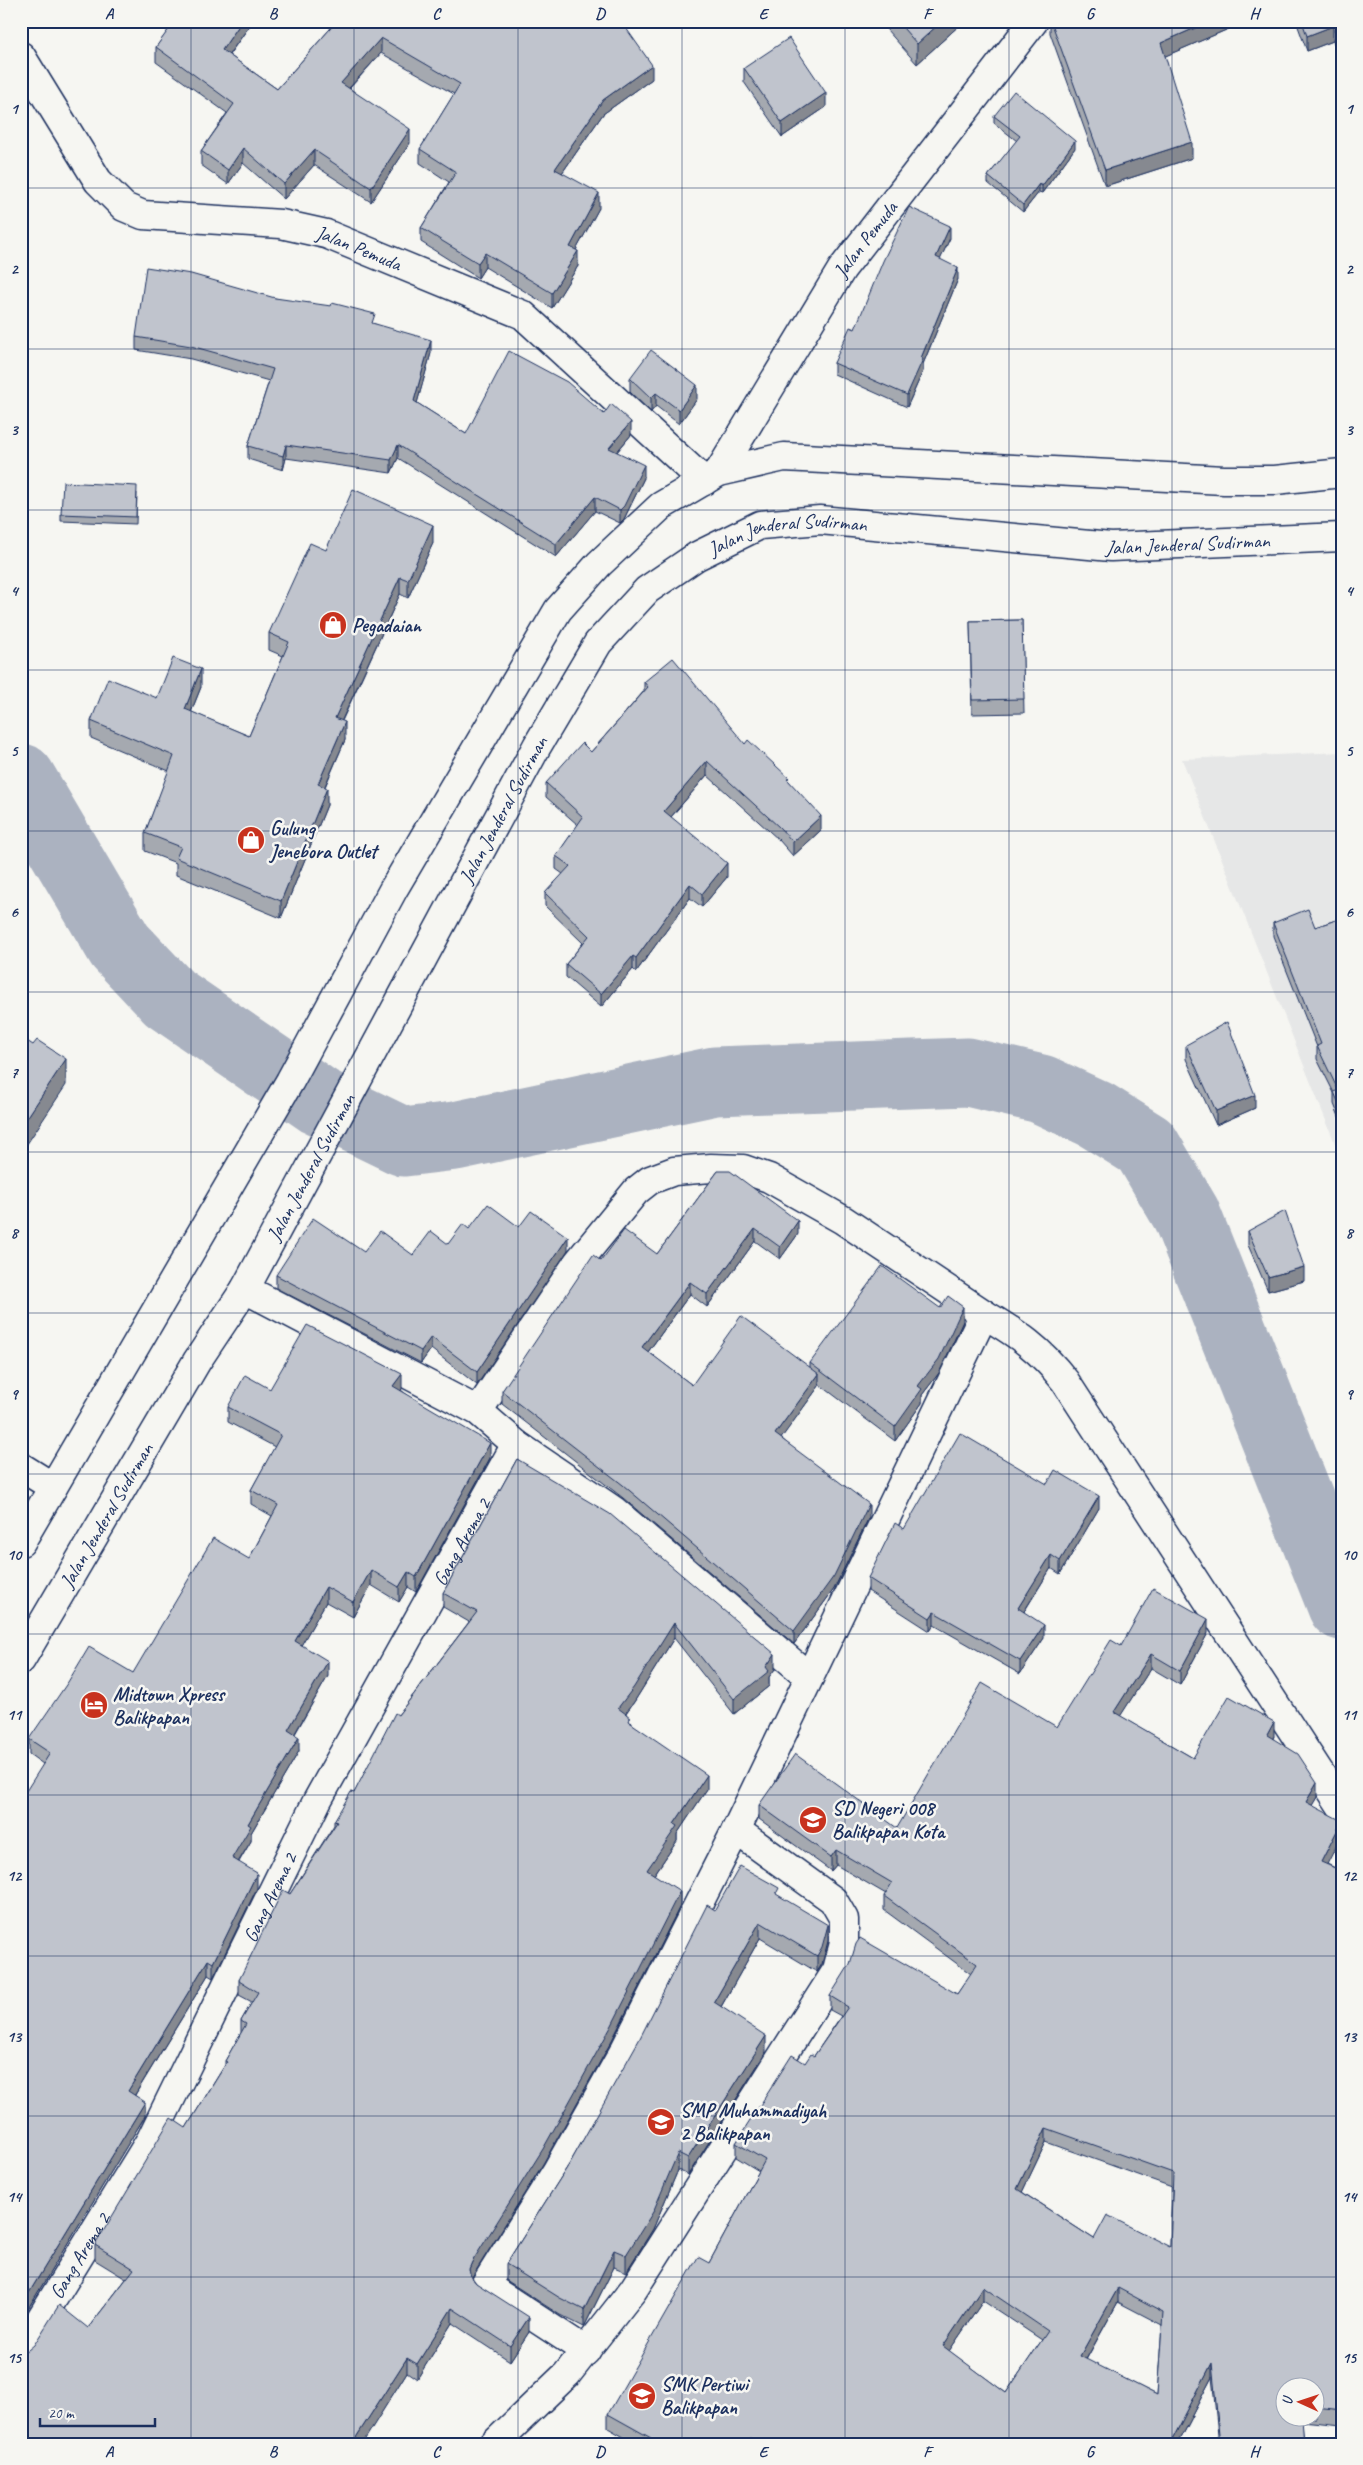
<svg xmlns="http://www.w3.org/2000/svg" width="1363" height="2465" viewBox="0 0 1363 2465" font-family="Caveat,sans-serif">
<rect width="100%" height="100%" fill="#f6f6f2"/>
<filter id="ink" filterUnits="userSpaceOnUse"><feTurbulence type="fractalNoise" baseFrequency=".02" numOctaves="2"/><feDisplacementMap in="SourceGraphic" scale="10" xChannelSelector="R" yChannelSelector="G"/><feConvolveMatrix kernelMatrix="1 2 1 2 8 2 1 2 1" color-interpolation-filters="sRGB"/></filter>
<g filter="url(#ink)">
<path fill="#e6e7e7" d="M1342 752V1161L1182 759Z"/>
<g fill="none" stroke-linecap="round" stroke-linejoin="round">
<path stroke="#abb2c0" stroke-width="69" d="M21 778 120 946 169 998 319 1101 404 1142 455 1136 715 1081 968 1072 1041 1089 1095 1114 1146 1146 1186 1214 1342 1606"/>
<defs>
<g id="street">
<path id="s1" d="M21 56 98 181 124 207 143 215 281 224 326 234 523 315 704 481"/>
<path d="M245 1289 478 1411 516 1444 613 1510 809 1677"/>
<path d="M478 1411 578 1262 636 1191 650 1180 674 1171 711 1168 743 1169 769 1178 843 1220 984 1314"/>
<path d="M21 1467 53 1487"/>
<path id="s2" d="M21 2351 151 2139 317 1801 516 1444"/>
<path d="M586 2351 485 2285 556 2172 625 2049 736 1830 984 1314C1019 1335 1039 1348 1065 1381L1342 1807"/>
<path d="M494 2444 567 2374 633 2290 837 1970 844 1943V1919L833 1900 736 1830"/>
</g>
<g id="secondary">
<path id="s3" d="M719 472 842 269 1034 21"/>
</g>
<g id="highway">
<path d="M21 1542 290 1081 393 890 558 610 599 564 661 506 719 472 784 457 1224 480H1275L1342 473"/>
<path id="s4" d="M21 1660 197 1361 245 1289 537 746 598 643 647 590 697 556 760 525 820 520 1111 547 1342 537"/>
</g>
</defs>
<use href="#street" stroke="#1b2f5e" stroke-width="31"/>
<use href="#secondary" stroke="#1b2f5e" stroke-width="31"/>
<use href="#highway" stroke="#1b2f5e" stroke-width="31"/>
<use href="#street" stroke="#f6f6f2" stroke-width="28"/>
<use href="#secondary" stroke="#f6f6f2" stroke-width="28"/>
<use href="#highway" stroke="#f6f6f2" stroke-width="28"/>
</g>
<path fill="#a5a9b0" stroke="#1b2f5e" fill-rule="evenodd" d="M154 21H253L229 55 277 89 337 21 652 79 603 114 562 173 599 208 576 250 578 266 552 308 485 267 478 278 421 242V228L449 182 420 163V149L454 94 381 53 350 88 410 143 371 202 314 165 284 199 243 163 228 184 201 165V151L227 113 156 62V47L168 31Z
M700 21H710L704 26Z
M879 21H964L917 64Z
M1050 21H1247L1165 56 1192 158 1105 186 1050 33Z
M1296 21H1342L1336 49 1333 41 1307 51Z
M744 68 826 107 782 137 744 82Z
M994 116 1075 148 1042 193 1039 192 1023 212 988 183V176L1017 141 994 123Z
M950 238 940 259 958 279 923 364V371L907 407 834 374V363L855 329Z
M275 298 375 324 431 353 417 403 466 434 604 414 631 435 617 452 644 478 624 519 620 523 595 511 556 557 398 458 391 473 286 458 283 470 248 459V446L269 381 191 359 136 350V337Z
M630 378 697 399 679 424 656 406 651 412 630 392Z
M137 493 136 524 61 521V514Z
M433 543 408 598 400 594 342 721 345 740 325 787 327 805 281 918 176 875V863L145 851V833L169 771 91 738V721L157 698 201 687 191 712 249 736 283 656 269 650V633L326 550Z
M1022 620 1024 713 972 714 970 621Z
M644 682 745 744 789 781 821 830 793 856 779 840 707 775 671 817 727 877 702 907 690 898 636 972 633 969 601 1007 566 977V964L583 943 545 906V893L563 874 556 869V856L578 825 546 797V783L591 752 644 691Z
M1342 918V1124L1334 1104V1093L1317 1059V1047L1273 936V923L1315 927Z
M1186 1045 1255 1108 1216 1125 1186 1059Z
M718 1171 798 1234 780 1259 755 1241 707 1307 690 1294 648 1352 692 1385 810 1367V1363L940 1308 963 1321 939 1373 922 1395V1403L895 1441 819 1384V1386L781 1438 869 1517 834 1589 794 1644 623 1498 502 1404V1391L601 1261 657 1254Z
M519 1227 568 1250 477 1385 431 1349 421 1363 276 1288V1275L413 1255 448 1244 469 1229Z
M1248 1231 1304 1281 1268 1291 1248 1245Z
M270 1389H402L401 1390 490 1458 416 1592 408 1587 399 1602 371 1585 353 1617 326 1602 301 1645 328 1676 295 1734 299 1751 251 1833V1841L239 1862 257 1888 213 1978 208 1975 135 2095 145 2116 21 2320 43 1764 29 1754V1739L133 1673 249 1559 272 1516 251 1504V1490L275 1447 228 1422V1407Z
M517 1459 775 1669 769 1677V1686L734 1714 674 1638 634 1702 626 1713 630 1722 707 1789 677 1834V1841L654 1875 680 1906 611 2042 543 2164 472 2277 476 2283 529 2332 510 2361 452 2323 417 2379 407 2372 362 2443 28 2350 88 2328 126 2279 95 2260V2245L186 2128 225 2065V2061L241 2033V2021L252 2002 239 1995V1980L290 1894 334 1825V1821L354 1793 398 1715 469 1622 443 1607V1593Z
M1099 1508 1060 1574 1051 1568 1024 1612 1044 1638 1020 1674 934 1625 930 1631 868 1591V1578L904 1529Z
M1208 1633 1180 1685 1151 1668 1120 1716 1193 1758 1274 1736 1273 1739 1317 1797 1312 1805 1327 1864 1342 1871V2425L1302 2421 1304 2444H1219L1212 2377 1177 2444H636L608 2428V2414L709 2263 759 2171 736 2157V2143L805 2063 814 2056 841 2016 830 2010V1996L957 1994 971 1974 884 1910V1896L886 1894 836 1865 831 1871 759 1819V1805L897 1828 1057 1727 1121 1646ZM1046 2142 1172 2187 1170 2247 1094 2239 1022 2192ZM983 2301 1042 2340 1006 2393 949 2351ZM1118 2302 1162 2325 1157 2395 1086 2360ZM1316 2388V2418H1286Z
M779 1896 828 1941 822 1964 817 1972 760 1938 721 2007 766 2052 688 2175 678 2170 653 2229 626 2272 614 2267 584 2327 560 2315 506 2280V2264L570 2163 715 1910Z"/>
<path fill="#868990" stroke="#1b2f5e" d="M242 21H253L222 64V50Z
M704 21H710L704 26Z
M942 21H964L917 64V44Z
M1211 21H1247L1161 58V43Z
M1333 26V41L1307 51V36Z
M1342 32V47L1336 49V34Z
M381 38V53L341 97V83Z
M652 65V79L603 114 555 183V169L603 100Z
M826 93V107L782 137V123Z
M410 129V143L371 202V188Z
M1075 141V148L1042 193V186Z
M1192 142V158L1105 186V170Z
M243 148V163L228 184V170Z
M314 150V165L284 199V184Z
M1039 184V192L1023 212V205Z
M599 193V208L570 261V247Z
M950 226V238L936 269V257Z
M578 251V266L552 308V293Z
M485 253V267L478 278V263Z
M958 268V279L923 364V371L907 407V395L921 358Z
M431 340V353L414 414V401Z
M697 385V399L679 424V410Z
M656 393V406L651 412V398Z
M631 422V435L609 461V448Z
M286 445V458L283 470V456Z
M398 445V458L391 473V460Z
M644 465V478L624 519 620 523V510Z
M595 497V511L556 557V544Z
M433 525V543L408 598V580Z
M400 577V594L335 735V718Z
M201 669V687L185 727V709Z
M345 722V740L318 802V784Z
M707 761V775L664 825V811Z
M327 788V805L281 918V901Z
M821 816V830L793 856V842Z
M727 863V877L702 907V894Z
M690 884V898L636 972V958Z
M633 956V969L601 1007V994Z
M66 1059V1085L21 1153V1127Z
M1255 1095V1108L1216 1125V1111Z
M798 1221V1234L780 1259V1247Z
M755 1229V1241L707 1307V1294Z
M568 1237V1250L477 1385V1372Z
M1304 1267V1281L1268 1291V1277Z
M690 1282V1294L642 1360V1347Z
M963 1307V1321L939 1373 922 1395V1403L895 1441V1427Z
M26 1317V1343L21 1349V1323Z
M431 1337V1349L421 1363V1351Z
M402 1374V1389L393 1401V1386Z
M819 1374V1386L775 1447V1434Z
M490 1443V1458L416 1592V1577Z
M1099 1496V1508L1060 1574V1561Z
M869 1504V1517L834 1589 794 1644V1631Z
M1051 1555V1568L1018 1621V1608Z
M371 1570V1585L353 1617V1602Z
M408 1572V1587L399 1602V1587Z
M326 1587V1602L295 1656V1641Z
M934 1612V1625L930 1631V1618Z
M1208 1619V1633L1180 1685V1671Z
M674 1623V1638L634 1702 618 1723V1708Z
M1044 1625V1638L1020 1674V1661Z
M775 1654V1669L769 1677V1686L734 1714V1699L766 1667Z
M1151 1654V1668L1114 1726V1712Z
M328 1661V1676L288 1745V1730Z
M1274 1722V1736L1267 1749V1735Z
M299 1737V1751L251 1833V1841L232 1872V1858L248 1824Z
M707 1775V1789L677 1834V1841L647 1885V1870L674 1824Z
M1317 1783V1797L1306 1816V1802Z
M1342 1821V1835L1321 1876V1862Z
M836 1850V1865L831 1871V1857Z
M257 1873V1888L213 1978V1963Z
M680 1891V1906L611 2042 543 2164 472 2277 469 2284V2269L472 2262Z
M760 1922V1938L714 2019V2002Z
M828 1925V1941L822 1964 817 1972V1956Z
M208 1960V1975L128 2106V2091Z
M766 2036V2052L688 2175V2158Z
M145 2102V2116L21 2320V2306Z
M1046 2128V2142L1017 2203V2189Z
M678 2153V2170L653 2229 626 2272V2255Z
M614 2250V2267L584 2327V2310Z
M983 2287V2301L943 2360V2346Z
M1118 2288V2302L1080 2370V2356Z
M452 2308V2323L417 2379V2364Z
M529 2317V2332L510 2361V2346Z
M407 2358V2372L362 2444 355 2439Z
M1212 2363V2377L1177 2444H1170Z"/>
<path fill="#c0c4cd" stroke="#1b2f5e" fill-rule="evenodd" d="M173 21H242L222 50 277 89 337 21H621L652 65 603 100 555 169 599 193 570 247 578 251 552 293 485 253 478 263 421 228 456 172 420 149 460 84 381 38 341 83 410 129 371 188 314 150 284 184 243 148 228 170 201 151 234 104 156 47 174 22Z
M897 21H942L917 44Z
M1051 21H1211L1161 43 1192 142 1105 170Z
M1302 21H1342V32L1336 34 1333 26 1307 36Z
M789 38 826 93 782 123 744 68Z
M1014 91 1075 141 1042 186 1039 184 1023 205 988 176 1020 136 994 116Z
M909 207 950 226 936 257 958 268 921 358 923 359 907 395 834 363 850 327 855 329 883 261Z
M146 267 191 274 275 298 331 306 332 303 375 314 372 323 431 340 414 401 466 434 509 351 567 382 604 414 611 404 631 422 609 448 644 465 624 506 620 510 595 497 556 544 398 445 391 460 286 445 283 456 248 446 273 369 191 346 136 337Z
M651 350 697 385 679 410 656 393 651 398 630 378Z
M63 482 137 486 136 517 61 514Z
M353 489 433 525 408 580 400 577 335 718 345 722 318 784 327 788 281 901 176 858 181 847 145 833 174 756 91 721 108 678 157 698 173 658 201 669 185 709 249 736 289 642 269 633 310 543 326 550Z
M1022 620 1024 699 972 700 970 621Z
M673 658 745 744 748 740 789 778 787 779 821 816 793 842 779 827 707 761 664 811 727 863 702 894 690 884 636 958 633 956 601 994 566 964 589 936 545 893 570 866 556 856 583 817 546 783 582 743 591 752 648 687 644 682Z
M1308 909 1315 927 1342 918V1111L1334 1092 1338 1090 1317 1046 1321 1044 1273 923Z
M1227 1022 1255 1095 1216 1111 1186 1045Z
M21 1037 33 1045 37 1040 66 1059 21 1127Z
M718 1171H730L798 1221 780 1247 755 1229 707 1294 690 1282 642 1347 692 1385 741 1316 819 1374 775 1434 869 1504 834 1576 794 1631 623 1485 502 1391 593 1255 601 1261 624 1230 657 1254Z
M488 1204 519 1227 531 1211 568 1237 477 1372 431 1337 421 1351 276 1275 313 1218 364 1252 380 1231 413 1255 431 1231 448 1244 463 1224 469 1229Z
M1285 1211 1304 1267 1268 1277 1248 1231Z
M882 1266 940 1308 948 1296 963 1307 939 1359 918 1386 922 1389 895 1427 810 1363Z
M21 1314 26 1317 21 1323Z
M307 1325 402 1374 393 1386 490 1443 416 1577 408 1572 399 1587 371 1570 353 1602 326 1587 295 1641 328 1661 288 1730 299 1737 248 1824 251 1826 232 1858 257 1873 213 1963 208 1960 128 2091 145 2102 21 2306V1799L50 1753 29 1739 68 1682 89 1647 133 1673 213 1538 249 1559 278 1505 251 1490 281 1435 228 1407 245 1375 270 1389Z
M960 1433 1047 1484 1055 1470 1099 1496 1060 1561 1051 1555 1018 1608 1044 1625 1020 1661 934 1612 930 1618 868 1578 895 1523 904 1529Z
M517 1459 610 1514 775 1654 766 1667 769 1671 734 1699 674 1623 634 1687 618 1708 630 1717 628 1721 707 1775 674 1824 677 1826 647 1870 680 1891 611 2027 543 2149 472 2262 469 2269 471 2277 476 2283 529 2317 510 2346 452 2308 417 2364 407 2358 355 2439 363 2444H21V2352L28 2350 34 2345 59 2305 88 2328 134 2269 95 2245 171 2118 186 2128 227 2062 225 2061 246 2024 241 2021 258 1992 239 1980 283 1890 290 1894 337 1822 334 1821 351 1792 354 1793 395 1713 398 1715 477 1612 443 1593Z
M1153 1588 1208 1619 1180 1671 1151 1654 1114 1712 1193 1758 1229 1696 1274 1722 1267 1735 1298 1754 1317 1783 1306 1802 1342 1821 1321 1862 1342 1871V2411L1316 2408V2388H1286V2418H1302L1304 2444H1220L1212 2363 1170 2444H1102L1093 2439 1091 2444H761L750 2438 747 2444H649L651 2438 608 2414 698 2257 709 2263 765 2160 736 2143 792 2055 805 2063 811 2054 814 2056 848 2007 830 1996 850 1964 856 1944 860 1938 957 1994 977 1964 884 1896 892 1883 836 1850 831 1857 759 1805 795 1754 897 1828 982 1683 1057 1727 1111 1640 1121 1646ZM1046 2128 1173 2173 1170 2247 1107 2215 1094 2239 1017 2189ZM983 2287 1048 2331 1006 2393 943 2346ZM1118 2288 1163 2312 1157 2395 1080 2356Z
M740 1866 779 1888 776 1894 828 1925 822 1947 817 1956 760 1922 714 2002 766 2036 688 2158 678 2153 653 2212 626 2255 614 2250 584 2310 560 2298 506 2264 570 2163 639 2040 707 1905 715 1910Z"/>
</g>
<path fill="none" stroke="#1b2f5e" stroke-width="1" stroke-opacity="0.55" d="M191 21V2444M354 21V2444M518 21V2444M682 21V2444M845 21V2444M1009 21V2444M1172 21V2444M21 188H1342M21 349H1342M21 510H1342M21 670H1342M21 831H1342M21 992H1342M21 1152H1342M21 1313H1342M21 1474H1342M21 1634H1342M21 1795H1342M21 1956H1342M21 2116H1342M21 2277H1342"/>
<defs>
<symbol id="shop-disc" viewBox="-11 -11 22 22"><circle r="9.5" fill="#c8321e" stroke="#f6f6f2"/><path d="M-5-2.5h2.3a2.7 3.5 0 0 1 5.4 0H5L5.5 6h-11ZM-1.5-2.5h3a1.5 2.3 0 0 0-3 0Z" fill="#fff"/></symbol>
<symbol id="hotel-disc" viewBox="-11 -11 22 22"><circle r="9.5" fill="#c8321e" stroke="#f6f6f2"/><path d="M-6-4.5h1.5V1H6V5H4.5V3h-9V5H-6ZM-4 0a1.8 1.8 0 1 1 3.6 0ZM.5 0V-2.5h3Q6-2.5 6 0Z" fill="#fff"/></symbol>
<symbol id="school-disc" viewBox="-11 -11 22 22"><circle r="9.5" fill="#c8321e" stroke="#f6f6f2"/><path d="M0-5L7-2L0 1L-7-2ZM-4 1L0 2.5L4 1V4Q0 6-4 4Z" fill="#fff"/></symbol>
</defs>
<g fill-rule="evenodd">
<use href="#shop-disc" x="317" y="609" width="32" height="32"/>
<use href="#shop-disc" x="235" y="824" width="32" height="32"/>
<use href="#hotel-disc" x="78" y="1689" width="32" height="32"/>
<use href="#school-disc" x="797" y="1804" width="32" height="32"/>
<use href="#school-disc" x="645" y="2106" width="32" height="32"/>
<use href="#school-disc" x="626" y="2380" width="32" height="32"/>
</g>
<g text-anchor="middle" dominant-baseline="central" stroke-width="5" stroke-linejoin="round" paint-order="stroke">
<g font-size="20" fill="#1b2f5e" stroke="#f6f6f2">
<text stroke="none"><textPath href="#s3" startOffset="275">Jalan Pemuda</textPath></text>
<text stroke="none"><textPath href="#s1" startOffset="424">Jalan Pemuda</textPath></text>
<text stroke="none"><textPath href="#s4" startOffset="1398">Jalan Jenderal Sudirman</textPath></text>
<text stroke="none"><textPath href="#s4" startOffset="1802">Jalan Jenderal Sudirman</textPath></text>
<text stroke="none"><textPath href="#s4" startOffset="978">Jalan Jenderal Sudirman</textPath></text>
<text stroke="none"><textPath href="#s4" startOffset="572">Jalan Jenderal Sudirman</textPath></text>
<text stroke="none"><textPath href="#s4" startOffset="168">Jalan Jenderal Sudirman</textPath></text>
<text stroke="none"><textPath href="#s2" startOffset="922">Gang Arema 2</textPath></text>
<text stroke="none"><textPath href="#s2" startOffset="518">Gang Arema 2</textPath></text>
<text stroke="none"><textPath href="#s2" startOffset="112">Gang Arema 2</textPath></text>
</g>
<g font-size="20" font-weight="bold" fill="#1b2f5e" stroke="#f6f6f2" text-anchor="start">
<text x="352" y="625">Pegadaian</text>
<text x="270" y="828">Gulung<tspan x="270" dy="23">Jenebora Outlet</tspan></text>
<text x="113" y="1694">Midtown Xpress<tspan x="113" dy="23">Balikpapan</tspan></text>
<text x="832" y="1808">SD Negeri 008<tspan x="832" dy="23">Balikpapan Kota</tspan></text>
<text x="680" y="2110">SMP Muhammadiyah<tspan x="680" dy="23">2 Balikpapan</tspan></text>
<text x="661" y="2384">SMK Pertiwi<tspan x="661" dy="23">Balikpapan</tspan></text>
</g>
</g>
<rect width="1363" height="2465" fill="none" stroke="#f6f6f2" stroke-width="55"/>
<g transform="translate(1300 2402) rotate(273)"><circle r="24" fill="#f6f6f2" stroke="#9ea6b7"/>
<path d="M0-4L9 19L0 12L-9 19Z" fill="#c8321e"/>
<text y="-8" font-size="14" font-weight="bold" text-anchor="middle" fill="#1b2f5e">U</text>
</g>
<path d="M40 2418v8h115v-8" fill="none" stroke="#1b2f5e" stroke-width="2.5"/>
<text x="48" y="2418" font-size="15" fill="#1b2f5e" stroke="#f6f6f2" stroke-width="4" paint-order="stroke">20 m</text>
<rect x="28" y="28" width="1308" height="2410" fill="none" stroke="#1b2f5e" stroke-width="2"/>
<g font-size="16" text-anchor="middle" font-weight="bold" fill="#1b2f5e">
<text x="109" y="19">A</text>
<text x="273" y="19">B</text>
<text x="436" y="19">C</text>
<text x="600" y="19">D</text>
<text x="763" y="19">E</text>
<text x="927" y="19">F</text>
<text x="1090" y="19">G</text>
<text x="1254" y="19">H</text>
<text x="14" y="114">1</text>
<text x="1349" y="114">1</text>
<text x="14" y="274">2</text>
<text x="1349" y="274">2</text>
<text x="14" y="435">3</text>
<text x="1349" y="435">3</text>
<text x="14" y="596">4</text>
<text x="1349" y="596">4</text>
<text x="14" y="756">5</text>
<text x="1349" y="756">5</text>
<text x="14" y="917">6</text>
<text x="1349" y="917">6</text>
<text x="14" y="1078">7</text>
<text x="1349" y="1078">7</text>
<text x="14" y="1238">8</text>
<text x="1349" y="1238">8</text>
<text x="14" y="1399">9</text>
<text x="1349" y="1399">9</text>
<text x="14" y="1560">10</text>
<text x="1349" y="1560">10</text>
<text x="14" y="1720">11</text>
<text x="1349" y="1720">11</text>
<text x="14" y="1881">12</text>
<text x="1349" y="1881">12</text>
<text x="14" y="2042">13</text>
<text x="1349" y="2042">13</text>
<text x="14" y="2202">14</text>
<text x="1349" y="2202">14</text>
<text x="14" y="2363">15</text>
<text x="1349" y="2363">15</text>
<text x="109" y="2457">A</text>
<text x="273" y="2457">B</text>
<text x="436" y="2457">C</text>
<text x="600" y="2457">D</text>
<text x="763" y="2457">E</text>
<text x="927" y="2457">F</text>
<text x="1090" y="2457">G</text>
<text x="1254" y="2457">H</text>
</g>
</svg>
